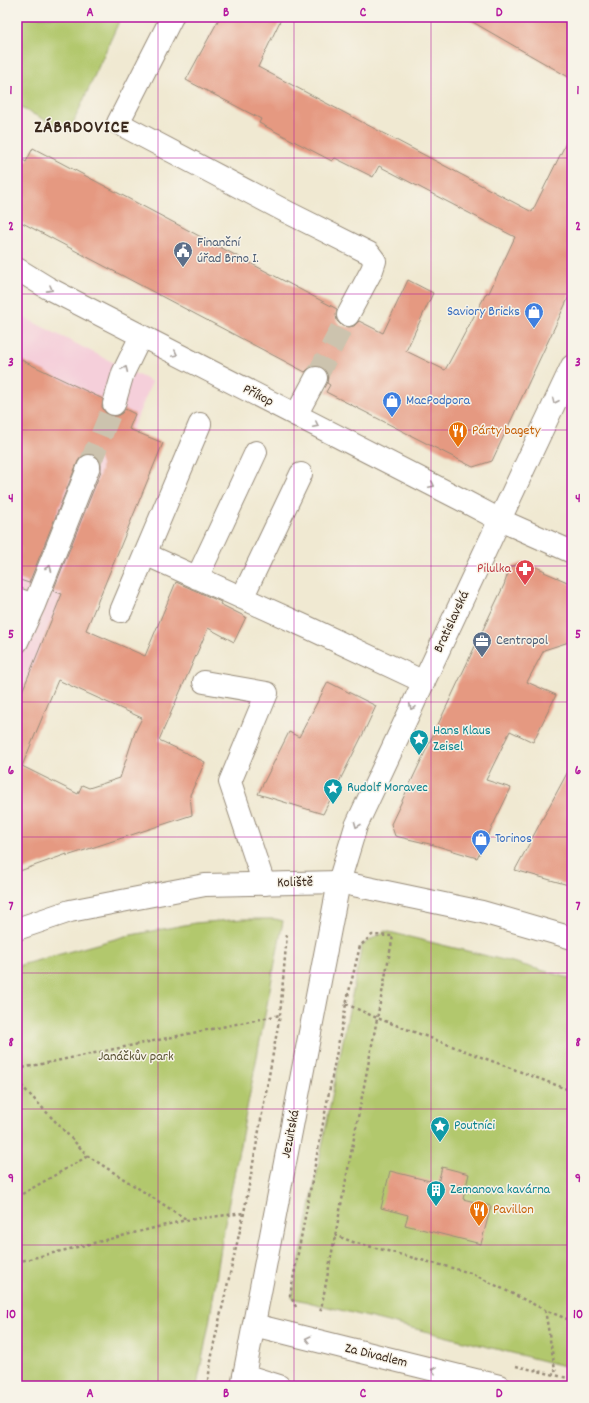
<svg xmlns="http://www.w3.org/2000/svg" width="589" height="1403" viewBox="0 0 589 1403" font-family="Dekko,sans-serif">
<rect width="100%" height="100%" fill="#f7f3e8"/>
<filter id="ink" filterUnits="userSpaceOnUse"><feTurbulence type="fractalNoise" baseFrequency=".025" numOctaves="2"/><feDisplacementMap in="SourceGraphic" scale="8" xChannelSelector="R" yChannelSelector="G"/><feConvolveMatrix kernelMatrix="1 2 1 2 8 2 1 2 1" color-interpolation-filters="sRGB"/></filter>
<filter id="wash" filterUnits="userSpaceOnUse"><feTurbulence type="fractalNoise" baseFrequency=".012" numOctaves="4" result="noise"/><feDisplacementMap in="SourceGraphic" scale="16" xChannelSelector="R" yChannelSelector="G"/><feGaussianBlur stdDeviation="0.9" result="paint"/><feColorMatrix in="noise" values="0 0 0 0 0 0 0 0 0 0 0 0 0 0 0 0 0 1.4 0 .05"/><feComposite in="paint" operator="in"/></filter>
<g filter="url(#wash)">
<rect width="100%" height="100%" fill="#f0e9d2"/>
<path fill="#f5cfda" d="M17 314 152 382 17 704Z"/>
<path fill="#b2c86d" stroke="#767946" d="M17 17H121L69 132 17 106Z
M243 919H275L283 921 224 1228 209 1324 197 1386H17V966L126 936 195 923Z
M385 931 516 963 572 979V1368L292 1298 362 945Z"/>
<g id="blocks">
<path fill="#e59981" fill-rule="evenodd" d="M220 17H282L258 67 532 212 572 131V290L492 461 473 467 414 437 326 392 330 385 327 383 328 377 327 372 322 367 315 366 309 368 305 372 17 220V156L26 162 33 148 337 309 336 315 337 321 342 326 349 327 354 326 359 321 383 333 408 280 433 293 406 351 445 370 487 292 489 293 515 237 379 166 373 177 335 158 332 161 259 123 261 119 186 80Z
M464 17H572V79L516 47Z
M17 358 103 399 102 407 105 412 110 416H117L122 413 125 409 135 414 129 429 163 443 86 630 145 656 176 582 221 602 220 604 246 617 234 642 208 628 159 740 205 762 190 795 192 815 67 856V854L17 872V704L62 594 53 591 101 471V465L99 459 93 454H87L82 456 78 461 29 583 17 579ZM58 680 142 718 135 732 120 778 89 788 82 785 78 794 22 766Z
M525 562 545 571 544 572 572 584V641L544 650 527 682 556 695 533 742 510 731 486 780 511 788 477 858 434 845 395 836 391 824 504 585 510 567Z
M328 682 376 706 363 734 323 814 258 794 289 732 299 737Z
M572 764V886L515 870Z
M442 1167 469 1174 463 1199 491 1206 481 1244 405 1225 408 1215 381 1208 390 1171 438 1183Z"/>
</g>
</g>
<g filter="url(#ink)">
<use href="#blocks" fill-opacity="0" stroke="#968a78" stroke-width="1"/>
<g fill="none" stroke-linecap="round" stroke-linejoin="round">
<path stroke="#ccc3ae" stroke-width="22" stroke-dasharray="22 11" stroke-linecap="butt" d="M316 378 348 315
M89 466 114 404"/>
<defs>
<path id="minor" d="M172 17 118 123 287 212 369 253 375 261 372 270 348 315
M17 269 48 288 466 502 500 520 572 552
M114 404 123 373 141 336
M296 415 316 378
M145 554 309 628 424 682
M197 578 256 452
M242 598 301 474
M17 599 34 605
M121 611 200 424
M17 642 34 605 89 466
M204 682 267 693 230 782 264 884
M254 1325 499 1386
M244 1375 279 1386
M242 1386 339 882 356 826 572 366"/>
<path id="major" d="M17 929 70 911 205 885 339 882 482 912 572 938"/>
</defs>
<use href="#minor" stroke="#968a78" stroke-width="24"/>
<use href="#major" stroke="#968a78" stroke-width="24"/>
<path stroke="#968a78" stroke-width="2.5" stroke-dasharray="3 3" stroke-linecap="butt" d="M346 1004 377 1018 572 1091
M17 1069 280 1015
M17 1081 88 1156 186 1219
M17 1197 88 1156
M335 1235 353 1242 471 1273 545 1310 572 1321
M17 1262 186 1220 244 1213
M296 1307 290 1295 346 1004 360 946 372 935 393 936 320 1314
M545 1310 556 1375
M516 1366 572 1379
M207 1386 214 1343 244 1213 280 1015 287 934"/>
<use href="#minor" stroke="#fff" stroke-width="22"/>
<use href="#major" stroke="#fff" stroke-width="22"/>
</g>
<defs><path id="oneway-chevron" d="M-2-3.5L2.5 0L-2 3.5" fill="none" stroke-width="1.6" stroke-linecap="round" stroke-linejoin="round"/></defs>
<g stroke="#a79f9a">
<use href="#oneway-chevron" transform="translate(50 289) rotate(29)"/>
<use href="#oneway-chevron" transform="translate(175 354) rotate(27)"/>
<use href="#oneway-chevron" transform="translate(125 369) rotate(-66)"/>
<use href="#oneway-chevron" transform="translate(555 401) rotate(115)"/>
<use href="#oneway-chevron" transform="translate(316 425) rotate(27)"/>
<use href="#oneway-chevron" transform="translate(432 485) rotate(27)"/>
<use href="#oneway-chevron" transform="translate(49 568) rotate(-68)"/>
<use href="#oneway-chevron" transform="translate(412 707) rotate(115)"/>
<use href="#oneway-chevron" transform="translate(357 825) rotate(112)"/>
<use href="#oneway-chevron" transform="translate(308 1339) rotate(-166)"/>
<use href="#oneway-chevron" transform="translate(434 1370) rotate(-166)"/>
</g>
</g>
<path fill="none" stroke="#b5179e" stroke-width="1" stroke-opacity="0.55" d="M158 17V1386M294 17V1386M431 17V1386M17 158H572M17 294H572M17 430H572M17 566H572M17 702H572M17 837H572M17 973H572M17 1109H572M17 1245H572"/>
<defs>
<symbol id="civic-pin" viewBox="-11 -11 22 30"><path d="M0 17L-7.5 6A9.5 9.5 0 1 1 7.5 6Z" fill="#5c6f8a" stroke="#f7f3e8"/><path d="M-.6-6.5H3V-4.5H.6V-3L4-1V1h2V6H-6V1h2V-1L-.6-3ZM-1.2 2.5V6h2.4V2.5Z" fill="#fff"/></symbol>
<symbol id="shop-pin" viewBox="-11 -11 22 30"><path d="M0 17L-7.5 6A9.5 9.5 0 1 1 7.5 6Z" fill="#3f7fe0" stroke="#f7f3e8"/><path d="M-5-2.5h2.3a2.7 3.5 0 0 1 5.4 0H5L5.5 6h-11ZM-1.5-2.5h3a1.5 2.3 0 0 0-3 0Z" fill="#fff"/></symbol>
<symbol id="restaurant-pin" viewBox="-11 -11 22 30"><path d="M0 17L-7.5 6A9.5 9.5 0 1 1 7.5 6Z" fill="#e8710a" stroke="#f7f3e8"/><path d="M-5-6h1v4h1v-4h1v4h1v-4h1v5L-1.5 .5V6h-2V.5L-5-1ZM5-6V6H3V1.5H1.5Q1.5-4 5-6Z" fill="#fff"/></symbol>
<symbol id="pharmacy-pin" viewBox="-11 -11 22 30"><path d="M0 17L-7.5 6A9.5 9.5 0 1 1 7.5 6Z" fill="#e0444e" stroke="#f7f3e8"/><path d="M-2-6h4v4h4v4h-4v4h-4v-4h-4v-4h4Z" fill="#fff"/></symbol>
<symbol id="office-pin" viewBox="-11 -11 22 30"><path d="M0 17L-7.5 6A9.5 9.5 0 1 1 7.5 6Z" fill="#5c6f8a" stroke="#f7f3e8"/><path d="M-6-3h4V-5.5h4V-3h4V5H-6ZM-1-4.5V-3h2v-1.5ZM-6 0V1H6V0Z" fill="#fff"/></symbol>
<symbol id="sight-pin" viewBox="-11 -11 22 30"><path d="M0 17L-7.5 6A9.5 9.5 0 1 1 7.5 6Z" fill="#0f9aa8" stroke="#f7f3e8"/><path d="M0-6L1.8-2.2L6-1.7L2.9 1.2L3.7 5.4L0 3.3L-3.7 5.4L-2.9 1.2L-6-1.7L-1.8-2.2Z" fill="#fff"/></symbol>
<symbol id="building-pin" viewBox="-11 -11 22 30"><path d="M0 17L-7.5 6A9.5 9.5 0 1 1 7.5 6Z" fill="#0f9aa8" stroke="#f7f3e8"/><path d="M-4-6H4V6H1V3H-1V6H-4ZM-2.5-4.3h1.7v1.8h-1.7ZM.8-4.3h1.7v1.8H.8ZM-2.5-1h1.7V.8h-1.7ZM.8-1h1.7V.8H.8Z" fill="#fff"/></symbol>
</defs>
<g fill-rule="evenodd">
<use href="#civic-pin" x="172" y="240" width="22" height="30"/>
<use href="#shop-pin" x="523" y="301" width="22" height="30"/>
<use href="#shop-pin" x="381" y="390" width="22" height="30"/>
<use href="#restaurant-pin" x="447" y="420" width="22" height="30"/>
<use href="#pharmacy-pin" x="514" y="558" width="22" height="30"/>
<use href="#office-pin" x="471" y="630" width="22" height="30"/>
<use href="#sight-pin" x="408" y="728" width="22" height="30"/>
<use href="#sight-pin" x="322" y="777" width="22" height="30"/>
<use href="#shop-pin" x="470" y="828" width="22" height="30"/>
<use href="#sight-pin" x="429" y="1115" width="22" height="30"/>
<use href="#building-pin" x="425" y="1179" width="22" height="30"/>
<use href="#restaurant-pin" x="468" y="1199" width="22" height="30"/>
</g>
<g text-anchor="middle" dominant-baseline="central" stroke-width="3" stroke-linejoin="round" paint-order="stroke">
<g font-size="14" fill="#4e5e75" stroke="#f7f3e8" text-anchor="start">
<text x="197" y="243">Finanční<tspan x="197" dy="16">úřad Brno I.</tspan></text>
<text x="496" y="641">Centropol</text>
</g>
<g font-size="14" fill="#366cbe" stroke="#f7f3e8" text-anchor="start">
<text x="520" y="312" text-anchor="end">Saviory Bricks</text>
<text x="406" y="401">MacPodpora</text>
<text x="495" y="839">Torinos</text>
</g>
<g font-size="14" fill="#3b2a1e" stroke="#f7f3e8">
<text transform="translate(258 396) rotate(27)">Příkop</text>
<text transform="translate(452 622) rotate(-65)">Bratislavská</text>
<text transform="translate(295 883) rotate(-1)">Koliště</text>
<text transform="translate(291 1134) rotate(-79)">Jezuitská</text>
<text transform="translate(376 1356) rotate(14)">Za Divadlem</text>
</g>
<g font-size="14" fill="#c56008" stroke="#f7f3e8" text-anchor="start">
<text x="472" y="431">Párty bagety</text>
<text x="493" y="1210">Pavillon</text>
</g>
<g font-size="14" fill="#be3a42" stroke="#f7f3e8" text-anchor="end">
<text x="511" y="569">Pilulka</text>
</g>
<g font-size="14" fill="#0d838f" stroke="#f7f3e8" text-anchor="start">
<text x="433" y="731">Hans Klaus<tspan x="433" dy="16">Zeisel</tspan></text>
<text x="347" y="788">Rudolf Moravec</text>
<text x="454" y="1126">Poutníci</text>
<text x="450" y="1190">Zemanova kavárna</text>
</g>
<g font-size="14" fill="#595232" stroke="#f7f3e8">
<text x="136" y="1057">Janáčkův park</text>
</g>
<g font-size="18" font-weight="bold" letter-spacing="1" fill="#3b2a1e" stroke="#f7f3e8">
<text x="82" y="128">ZÁBRDOVICE</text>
</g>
</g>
<rect width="589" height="1403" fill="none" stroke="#f7f3e8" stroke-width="44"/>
<rect x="22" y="22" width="545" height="1359" fill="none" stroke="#b5179e" stroke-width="1.5"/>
<g font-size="13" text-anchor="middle" font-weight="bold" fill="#b5179e">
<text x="90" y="16">A</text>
<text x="226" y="16">B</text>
<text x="363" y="16">C</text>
<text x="499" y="16">D</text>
<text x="11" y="94">1</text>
<text x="578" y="94">1</text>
<text x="11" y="230">2</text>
<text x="578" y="230">2</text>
<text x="11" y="366">3</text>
<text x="578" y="366">3</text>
<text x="11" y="502">4</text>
<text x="578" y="502">4</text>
<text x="11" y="638">5</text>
<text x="578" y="638">5</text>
<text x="11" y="774">6</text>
<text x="578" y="774">6</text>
<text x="11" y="910">7</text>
<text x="578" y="910">7</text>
<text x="11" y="1046">8</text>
<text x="578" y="1046">8</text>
<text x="11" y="1182">9</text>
<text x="578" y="1182">9</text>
<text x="11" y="1318">10</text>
<text x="578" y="1318">10</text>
<text x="90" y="1397">A</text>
<text x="226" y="1397">B</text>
<text x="363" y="1397">C</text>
<text x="499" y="1397">D</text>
</g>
</svg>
